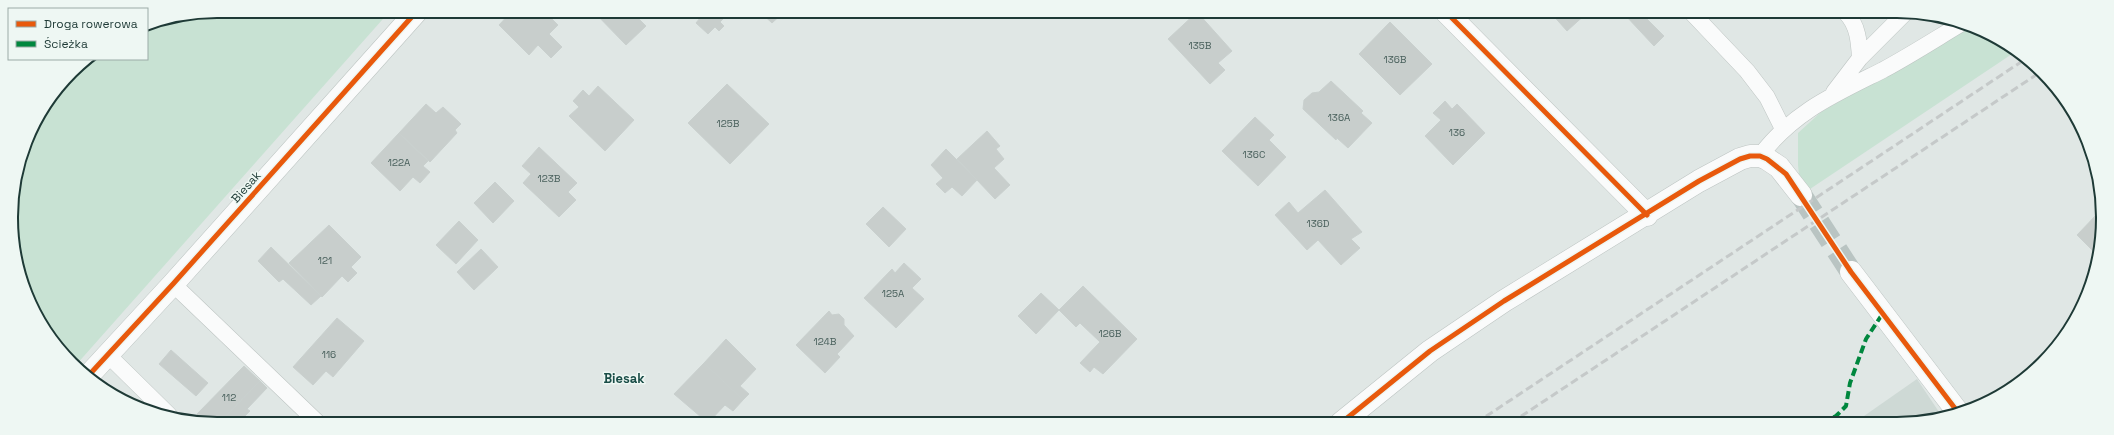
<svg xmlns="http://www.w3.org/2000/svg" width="2114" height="435" viewBox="0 0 2114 435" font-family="'Space Grotesk',sans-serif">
<rect width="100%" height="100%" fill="#e0e7e5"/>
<path fill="#ced9d5" d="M1917 379 1941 415 1910 424 1854 423Z"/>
<path fill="#c8e2d3" d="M218 11H390L76 365 62 353 22 284 11 204 27 138 72 71 90 59H147V25Z
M1967 28 2000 39 2015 52 1801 195 1798 165V133L1821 112Z"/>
<path fill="#c8cecc" stroke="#c9d0ce" d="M512 11H544L558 25 549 34 562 47 551 58 538 45 529 55 499 25Z
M593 11H642L637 17 646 26 626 45Z
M694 11 730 12 720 22 724 26 719 31 715 27 708 34 696 23 700 18Z
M760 12H784L772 23Z
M1197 12 1232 51 1218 63 1225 70 1210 84 1168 39Z
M1550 12H1588L1567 31Z
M1630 12H1640L1664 36 1654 46 1626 16Z
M1390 22 1432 64 1400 95 1359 54Z
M1331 81 1363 111 1361 113 1372 123 1348 148 1337 138 1336 140 1303 109 1304 100 1312 93 1319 92Z
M727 84 769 124 730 164 688 123Z
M598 86 634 120 605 151 569 116 579 107 573 101 583 90 589 96Z
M1445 101 1452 109 1457 104 1485 133 1453 165 1425 136 1441 120 1433 113Z
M426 104 436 113 443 107 461 124 455 130 457 133 430 162 399 133Z
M1255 117 1274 135 1269 140 1286 157 1258 186 1222 151Z
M987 131 1000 146 996 149 1004 159 994 168 1010 185 995 199 957 159Z
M399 133 428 161 423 166 430 172 420 183 413 177 400 191 371 163Z
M539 147 577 183 568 192 576 200 559 217 523 183 531 174 522 166Z
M946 149 977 180 962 196 952 187 945 193 936 184 943 178 931 165Z
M495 182 514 201 493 223 474 203Z
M1325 190 1362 232 1351 239 1360 248 1341 265 1318 240 1307 250 1275 215 1289 202 1298 213Z
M883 207 906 229 889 247 866 224Z
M2099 212 2101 244 2096 254 2077 235Z
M459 221 478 240 456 264 436 245Z
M329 225 361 257 351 267 357 273 348 282 342 276 322 297 289 263Z
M271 247 321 296 311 305 283 279 279 282 258 261Z
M481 249 498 267 474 290 457 272Z
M904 263 921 279 912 288 924 299 896 328 864 298 892 269 895 273Z
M1083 286 1137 339 1103 374 1094 367 1090 372 1080 363 1100 342 1080 323 1076 327 1059 310Z
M1041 293 1059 310 1036 334 1018 316Z
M829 311 832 315 839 314 844 319V325L854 336 837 354 840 357 825 373 796 345Z
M337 318 364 341 333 377 326 371 313 385 293 367Z
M726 339 756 369 740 386 749 394 743 400 704 363Z
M171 350 208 383 196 396 159 364Z
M704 363 743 400 733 411 725 405 708 423 674 394Z
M244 366 260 381 220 422H206L197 414Z
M260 381 267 388 247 409 250 411 239 422H220Z"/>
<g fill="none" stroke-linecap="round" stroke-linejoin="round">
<path stroke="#b9c4c2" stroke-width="22" stroke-dasharray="22 11" stroke-linecap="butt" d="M1801 195 1851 272"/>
<defs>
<path id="service" d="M1692 13 1747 71 1767 97 1783 129
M1846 13C1858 25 1859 42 1860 58
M1834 92 1860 58 1905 13
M1760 156C1793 112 1835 94 1883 70 1909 56 1934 40 1959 25
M173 284 317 422
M108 355 169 415"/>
<path id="minor" d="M1446 12 1647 215
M1851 272 1957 411
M89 375 173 284 417 11
M1341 423 1430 351 1504 301 1699 181 1740 159 1750 156H1760L1767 159 1779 167 1801 195"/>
</defs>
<use href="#service" stroke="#bdc4c2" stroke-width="17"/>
<use href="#minor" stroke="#bdc4c2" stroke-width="23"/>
<use href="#service" stroke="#fafbfb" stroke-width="16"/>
<use href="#minor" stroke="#fafbfb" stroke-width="22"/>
<path stroke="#c5c9c9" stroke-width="3" stroke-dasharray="8 4" stroke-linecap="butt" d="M1476 423 2024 60
M1511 423 2039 73"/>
<path stroke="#00873e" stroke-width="4" stroke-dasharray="8 4" stroke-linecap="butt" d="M1823 423 1836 416 1846 406 1850 383 1866 339 1883 313"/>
<defs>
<path id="cycleway" d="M1446 12 1647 215
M89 375 173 284 417 11
M1341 423 1430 351 1504 301 1699 181 1740 159 1750 156H1760L1767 159 1786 174 1851 272 1957 411"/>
</defs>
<use href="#cycleway" stroke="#eef7f3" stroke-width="8"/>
<use href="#cycleway" stroke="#e8590c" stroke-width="5"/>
</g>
<g text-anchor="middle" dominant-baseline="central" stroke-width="3" stroke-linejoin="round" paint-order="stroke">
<g font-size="10" fill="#49605c">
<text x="1200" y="45">135B</text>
<text x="1395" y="59">136B</text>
<text x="1339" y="117">136A</text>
<text x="728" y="123">125B</text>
<text x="1457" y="132">136</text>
<text x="1254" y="154">136C</text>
<text x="399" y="162">122A</text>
<text x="549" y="178">123B</text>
<text x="1318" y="223">136D</text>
<text x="325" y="260">121</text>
<text x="893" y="293">125A</text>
<text x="1110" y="333">126B</text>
<text x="825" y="341">124B</text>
<text x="329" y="354">116</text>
<text x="229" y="397">112</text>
</g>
<g font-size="12" fill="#1e3a36" stroke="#eef7f3">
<text transform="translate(246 187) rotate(-48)">Biesak</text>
</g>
<g font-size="13" font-weight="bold" fill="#1a4d47" stroke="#eef7f3">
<text x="624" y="378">Biesak</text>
</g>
</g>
<path d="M0 0H2114V435H0ZM217 18H1897A199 199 0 0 1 2096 217V218A199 199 0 0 1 1897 417H217A199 199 0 0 1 18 218V217A199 199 0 0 1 217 18Z" fill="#eef7f3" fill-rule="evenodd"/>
<path fill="none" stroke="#1e3a36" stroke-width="2" d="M217 18H1897A199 199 0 0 1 2096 217V218A199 199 0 0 1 1897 417H217A199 199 0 0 1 18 218V217A199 199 0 0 1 217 18Z"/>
<rect x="8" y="8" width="140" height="52" fill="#eef7f3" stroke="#9baba7"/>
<rect x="16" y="21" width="20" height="6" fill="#e8590c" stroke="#9baba7"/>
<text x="44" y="28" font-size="12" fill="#1e3a36">Droga rowerowa</text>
<rect x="16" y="41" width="20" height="6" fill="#00873e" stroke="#9baba7"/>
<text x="44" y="48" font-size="12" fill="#1e3a36">Ścieżka</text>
</svg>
